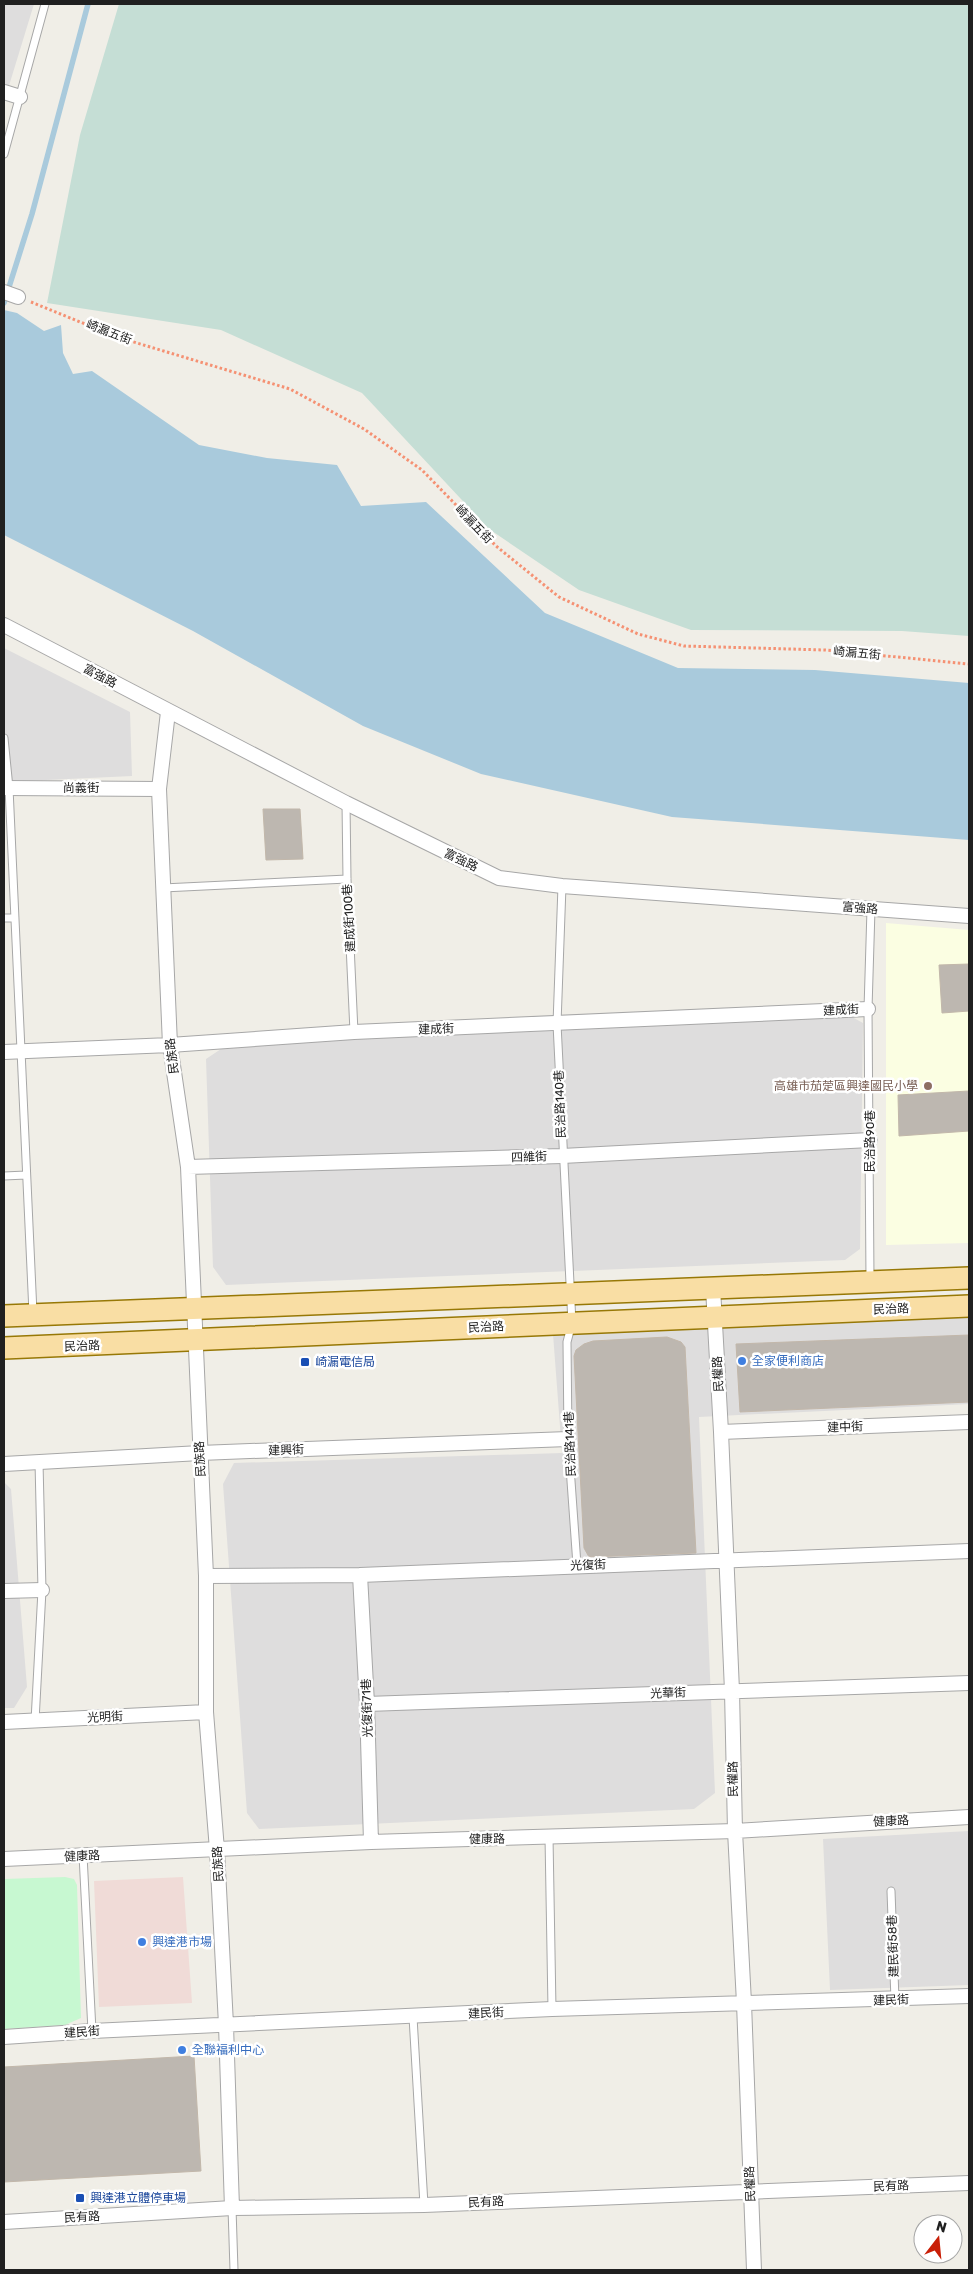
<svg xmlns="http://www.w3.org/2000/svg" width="973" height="2274" viewBox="0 0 973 2274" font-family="Rubik,'Noto Sans TC',sans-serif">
<rect width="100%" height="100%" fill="#f0eee7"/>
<path fill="#dedddd" d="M4 4H34L4 102Z
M4 648 130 712 132 776 4 782Z
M852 1017 863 1023 860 1249 845 1260 226 1285 213 1267 206 1059 227 1045Z
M969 1317V1404L699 1417 715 1793 694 1809 259 1829 247 1813 223 1484 234 1463 562 1453 553 1334 733 1323Z
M4 1482 11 1489 27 1687 14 1708H4Z
M969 1831V1985L830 1990 823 1839Z"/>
<path fill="#f0dbd7" d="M183 1877 192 2003 99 2007 94 1881Z"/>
<path fill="#fbfee2" d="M886 923 969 930V1243L886 1245Z"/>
<path fill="#c5ded5" d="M119 4H969V636L902 631 691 630 579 590 489 529 362 393 221 330 47 303 80 135Z"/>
<path fill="#c7f8d1" d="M65 1877 74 1879 77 1885 81 2018 65 2025 4 2029V1879Z"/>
<path fill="#a9cadc" d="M4 310 17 313 44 331 61 325 63 353 73 374 92 371 199 445 267 458 337 465 361 506 426 502 545 613 678 668 815 670 969 683V840L672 817 481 774 363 726 193 631 4 535Z"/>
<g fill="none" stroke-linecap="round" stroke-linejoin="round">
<path stroke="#a9cadc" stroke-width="5.5" d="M4 303 32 214 88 4"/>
</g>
<path fill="#bdb7b0" stroke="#c2b7aa" d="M263 809H300L303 859 266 860Z
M969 964V1011L942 1013 939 965Z
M969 1091V1131L899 1136 898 1095Z
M969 1335V1402L740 1412 736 1344Z
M667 1337 681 1342 685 1347 696 1553 589 1557 584 1548 574 1356 576 1350 584 1344 593 1341Z
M194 2056 201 2171 4 2182V2067Z"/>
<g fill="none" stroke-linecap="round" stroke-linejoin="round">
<defs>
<path id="service" d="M4 154 45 4
M4 738 9 788 33 1313
M346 803 347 879 354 1032
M562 886 557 1024 572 1323 567 1342 568 1439 577 1565
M163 888 347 879
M4 918H15
M4 1176 26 1175
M870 1279 868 1009 871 909
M35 1721 42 1590 39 1462
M549 1837 552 2009
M83 1855 92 2031
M891 1891 895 2000
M413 2017 424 2205
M232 2208 234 2270"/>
<path id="minor" d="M4 92 20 97
M4 292 18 297
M4 625 346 803 499 878 562 886 969 916
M168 712 159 789 170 1045 188 1167 206 1576V1712L217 1850 226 2025 232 2208
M4 788 159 789
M4 1052 170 1045 354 1032 868 1009
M188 1167 562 1156 870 1140
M713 1288 721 1432 732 1691 735 1831 744 2003 754 2270
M721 1432 969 1422
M4 1464 200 1453 568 1439
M360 1575 367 1704 371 1842
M206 1576 360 1575 969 1551
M4 1591 42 1590
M367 1704 969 1683
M4 1722 206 1712
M4 1859 371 1842 735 1831 969 1817
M4 2037 92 2031 552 2009 969 1996
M4 2222 232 2208 424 2205 969 2183"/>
<path id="primary" d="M4 1316 969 1278
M4 1348 969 1306"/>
</defs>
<use href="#service" stroke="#a7a7a7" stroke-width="9"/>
<use href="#minor" stroke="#a7a7a7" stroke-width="16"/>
<use href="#primary" stroke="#977806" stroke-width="24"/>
<path stroke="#f59173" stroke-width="3" stroke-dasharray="2.5 2.5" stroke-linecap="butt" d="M31 302 117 337 290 389 364 429 422 470 496 546 559 597 638 634 684 646 825 650 969 664"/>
<use href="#service" stroke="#fff" stroke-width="7"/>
<use href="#minor" stroke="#fff" stroke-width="14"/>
<use href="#primary" stroke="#f9dea4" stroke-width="21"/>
</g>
<circle fill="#8d6e63" stroke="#fff" stroke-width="2" cx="928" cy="1086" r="5"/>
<g fill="#3f7fe0" stroke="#fff" stroke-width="2">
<circle cx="742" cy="1361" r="5"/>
<circle cx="142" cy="1942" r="5"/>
<circle cx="182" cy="2050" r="5"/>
</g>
<g fill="#1a4fb4" stroke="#fff" stroke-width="2">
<rect x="300" y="1357" width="10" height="10" rx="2.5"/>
<rect x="75" y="2193" width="10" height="10" rx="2.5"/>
</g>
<g text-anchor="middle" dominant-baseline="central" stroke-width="5" stroke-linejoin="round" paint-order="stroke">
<g font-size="12" fill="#202020" stroke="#fff">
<text transform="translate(109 332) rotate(21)">崎漏五街</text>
<text transform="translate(474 524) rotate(46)">崎漏五街</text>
<text transform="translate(857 653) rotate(5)">崎漏五街</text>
<text transform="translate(100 676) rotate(28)">富強路</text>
<text x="81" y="788">尚義街</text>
<text transform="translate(461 860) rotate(26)">富強路</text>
<text transform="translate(860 908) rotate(5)">富強路</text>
<text transform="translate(349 918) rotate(-93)">建成街100巷</text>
<text transform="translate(841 1010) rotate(-3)">建成街</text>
<text transform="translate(436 1029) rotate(-2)">建成街</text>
<text transform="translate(172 1056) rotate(-97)">民族路</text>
<text transform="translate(560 1104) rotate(-92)">民治路140巷</text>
<text transform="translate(870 1141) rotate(-90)">民治路90巷</text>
<text transform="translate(529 1157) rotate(-2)">四維街</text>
<text transform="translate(891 1309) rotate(-2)">民治路</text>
<text transform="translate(486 1327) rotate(-3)">民治路</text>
<text transform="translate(82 1346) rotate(-2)">民治路</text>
<text transform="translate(718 1374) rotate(-93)">民權路</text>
<text transform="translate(845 1427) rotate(-2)">建中街</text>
<text transform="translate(570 1444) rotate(-92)">民治路141巷</text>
<text transform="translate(286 1450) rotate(-2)">建興街</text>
<text transform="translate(200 1459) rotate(-93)">民族路</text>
<text transform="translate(588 1565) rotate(-2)">光復街</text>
<text transform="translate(668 1693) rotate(-2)">光華街</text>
<text transform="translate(367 1708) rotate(-92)">光復街71巷</text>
<text transform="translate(105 1717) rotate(-3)">光明街</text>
<text transform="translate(733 1779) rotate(-91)">民權路</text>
<text transform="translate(891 1821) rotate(-3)">健康路</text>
<text transform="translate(487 1839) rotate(-1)">健康路</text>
<text transform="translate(82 1856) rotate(-3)">健康路</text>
<text transform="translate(218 1864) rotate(-93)">民族路</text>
<text transform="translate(893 1946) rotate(-92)">建民街58巷</text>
<text transform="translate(891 2000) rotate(-2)">建民街</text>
<text transform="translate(486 2013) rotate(-3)">建民街</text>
<text transform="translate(82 2032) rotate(-4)">建民街</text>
<text transform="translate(750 2184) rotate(-92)">民權路</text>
<text transform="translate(891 2186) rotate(-2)">民有路</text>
<text transform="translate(486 2202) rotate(-3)">民有路</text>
<text transform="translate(82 2217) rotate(-3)">民有路</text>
</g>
<g font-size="12" fill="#785e54" stroke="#fff" text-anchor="end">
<text x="918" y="1086">高雄市茄萣區興達國民小學</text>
</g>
<g font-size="12" fill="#366cbe" stroke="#fff" text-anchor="start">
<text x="752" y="1361">全家便利商店</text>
<text x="152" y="1942">興達港市場</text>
<text x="192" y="2050">全聯福利中心</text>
</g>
<g font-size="12" fill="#164399" stroke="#fff" text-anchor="start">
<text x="315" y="1362">崎漏電信局</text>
<text x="90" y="2198">興達港立體停車場</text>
</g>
</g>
<rect width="973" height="2274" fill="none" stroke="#202020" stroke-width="10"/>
<g transform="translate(938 2239) rotate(16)"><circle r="24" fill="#ffffff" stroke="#a6a6a6"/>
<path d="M0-4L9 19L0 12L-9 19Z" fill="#c91f07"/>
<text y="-8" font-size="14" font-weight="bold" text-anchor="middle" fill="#202020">N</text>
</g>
</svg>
